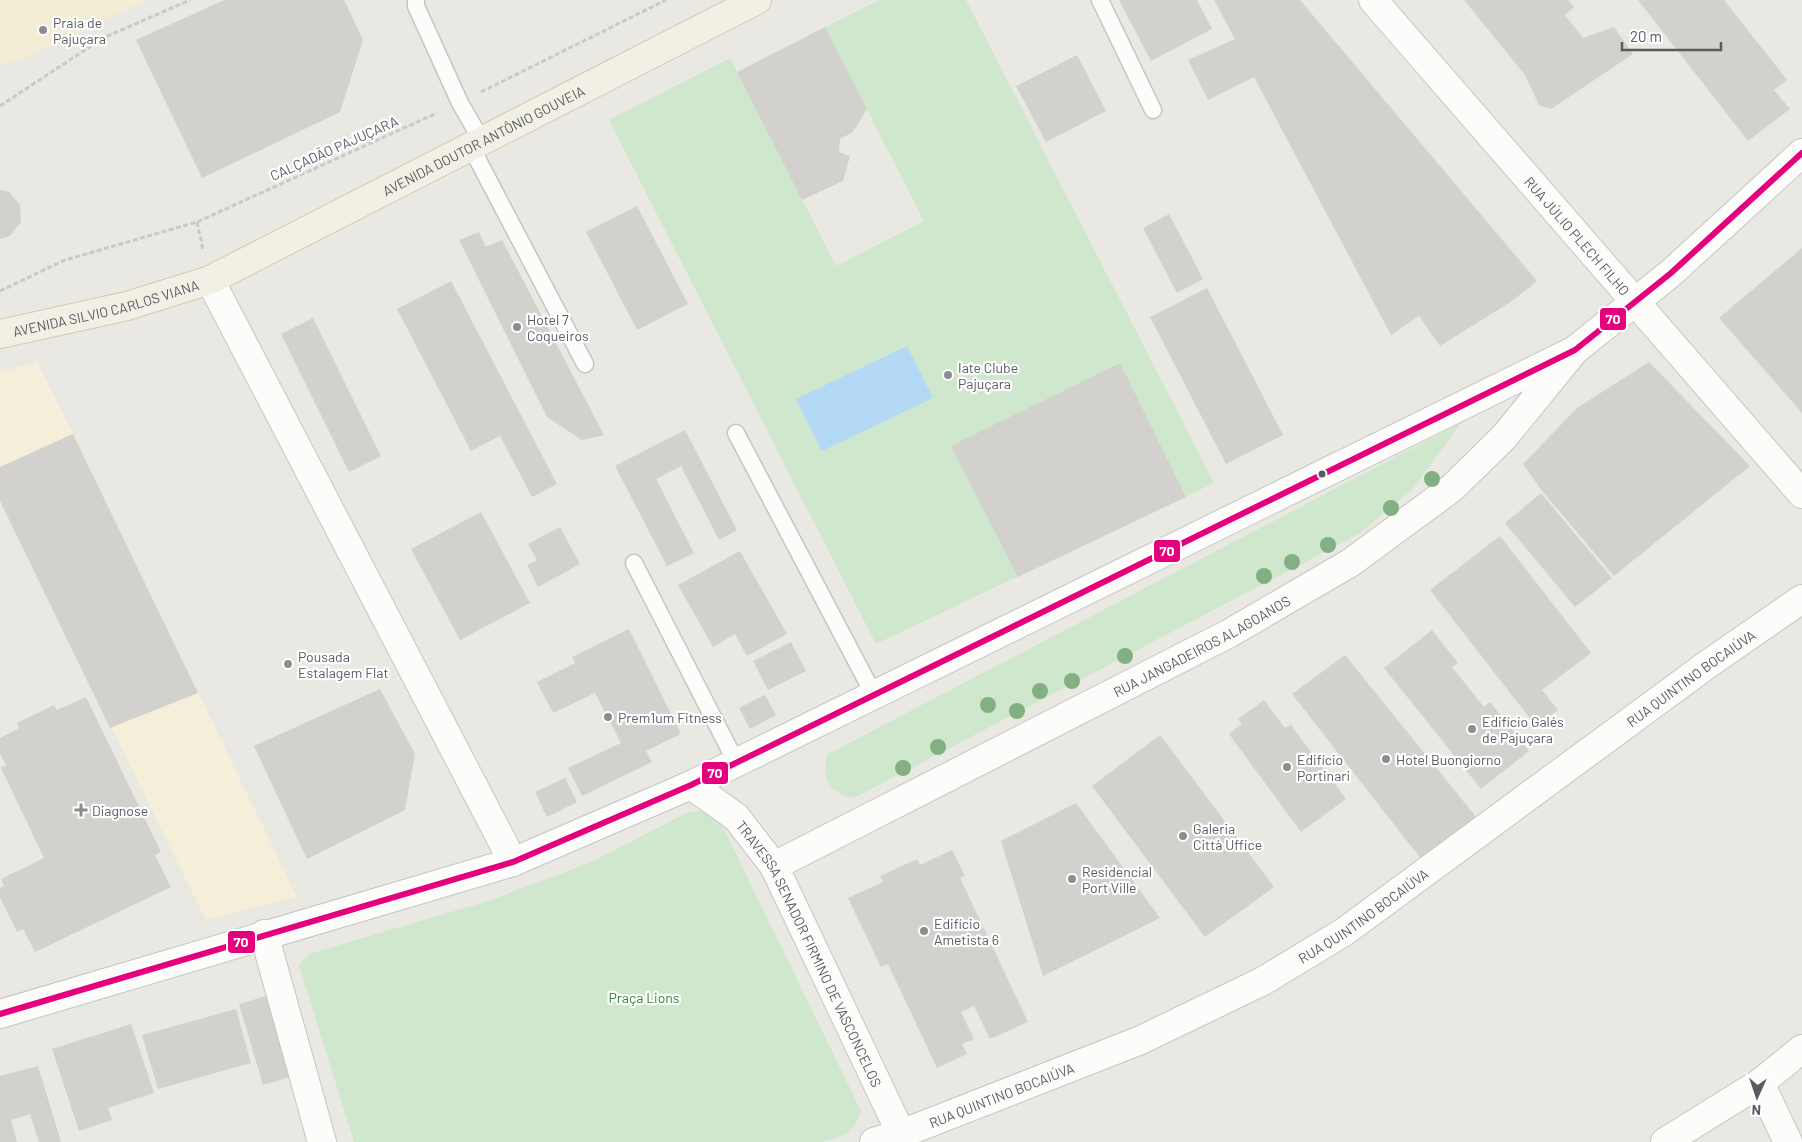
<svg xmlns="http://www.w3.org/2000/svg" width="1802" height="1142" viewBox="0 0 1802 1142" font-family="Barlow,sans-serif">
<rect width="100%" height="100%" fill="#e9e8e2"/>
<path fill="#f5efd9" d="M37 362 73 434 297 897 206 920 0 501V372Z"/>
<path fill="#cfe7cc" d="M879 0H966L1214 483 876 644 609 120 730 58 836 266 924 221 825 27Z
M1461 423 1411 491 1357 535 854 798C829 794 820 777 828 754Z
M704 811 719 819 861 1111C853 1134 846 1136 822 1142H354L299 965 309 954 488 901 589 863 689 812Z"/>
<path fill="#f3edd5" d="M0 0H146L24 59 0 65Z"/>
<path fill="#b3d9f6" d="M907 346 933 398 822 451 796 399Z"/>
<path fill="#d2d1cd" d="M224 0H344L363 40 340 112 202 178 136 40Z
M1119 0H1197L1212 29 1151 61Z
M1214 0H1300L1537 281 1512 301 1440 346 1419 316 1391 335 1254 77 1208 100 1188 60 1235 39Z
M1464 0H1568L1574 7 1565 15 1583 38 1614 27 1633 54 1551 109 1539 105 1525 75Z
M1638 0H1724L1787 80 1774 90 1790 109 1748 141Z
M825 27 867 109 853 132 840 139 839 152 850 156 843 181 802 200 737 72Z
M1077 55 1106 111 1046 142 1016 86Z
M0 190 9 192 20 205 21 222 10 236 0 239Z
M637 206 688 304 637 330 586 232Z
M1169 214 1203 279 1177 293 1143 228Z
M479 232 486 247 502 240 604 435 582 440 547 417 459 240Z
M1802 248V413L1719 318Z
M451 281 557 484 532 497 500 436 471 451 397 309Z
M1207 288 1283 435 1226 464 1150 317Z
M313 318 381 456 349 472 281 334Z
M1649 362 1750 466 1614 576 1543 492 1523 464 1577 408Z
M1120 363 1186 497 1018 577 951 446Z
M685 430 737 530 719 540 681 466 656 479 694 553 667 566 615 466Z
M73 434 198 693 110 728 0 501V467Z
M1541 493 1612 578 1575 607 1505 523Z
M481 512 530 603 460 640 411 549Z
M560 527 580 564 538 587 527 565 537 560 528 544Z
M1500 536 1591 653 1542 690 1558 710 1536 726 1430 590Z
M740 551 787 634 747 656 735 634 713 647 678 585Z
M629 629 681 734 646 751 652 762 582 796 568 768 621 743 595 693 553 713 537 682 575 663 572 657Z
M1432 630 1458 663 1452 667 1484 707 1490 702 1529 751 1481 789 1384 668Z
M791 642 806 671 768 690 753 661Z
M1345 655 1481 823 1425 864 1292 694Z
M380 689 415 754 405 810 307 859 254 746Z
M765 695 776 715 750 729 739 708Z
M86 697 161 852 155 855 171 887 35 952 23 929 17 932 0 897V888L4 886 1 879 44 858 1 768 6 765 0 753V738L19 728 17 723 54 705 57 710Z
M1264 700 1285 728 1291 725 1346 799 1301 832 1229 734 1242 724 1238 719Z
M1160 735 1274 887 1205 937 1092 786Z
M565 778 577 802 547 817 535 792Z
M1076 803 1160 918 1043 976 1001 841Z
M952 850 965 876 960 878 1028 1022 990 1039 974 1006 961 1012 974 1039 962 1044 967 1054 937 1068 888 964 881 967 848 898 883 882 880 876 917 859 920 865Z
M269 995 293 1076 263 1085 239 1004Z
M236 1009 251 1063 158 1089 142 1035Z
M131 1024 154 1093 108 1108 112 1120 79 1131 52 1049Z
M38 1066 61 1142H39L30 1114 11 1120 17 1142H0V1076Z"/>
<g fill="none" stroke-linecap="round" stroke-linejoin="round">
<defs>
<path id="service" d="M416 0V6L460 103 482 141
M1100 0 1153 110
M471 147 585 364
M736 433 874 695
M634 563 736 762"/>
<g id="minor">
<path id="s1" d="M1373 0 1802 494"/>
<path d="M210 280 513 862"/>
<path id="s2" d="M774 866 1230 633 1350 563 1452 488 1504 437 1575 350"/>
<path d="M264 934 322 1142"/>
<path d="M1760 1083 1788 1142"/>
<path d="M1665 1142 1760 1083 1802 1049"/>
</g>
<g id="tertiary">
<path id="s3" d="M691 785 736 817 774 866 905 1142"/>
<path d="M0 1014 513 862 691 785 1575 350 1671 273 1802 153"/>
<path id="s4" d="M874 1142 901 1134 1141 1040 1263 981 1344 932 1708 664 1802 599"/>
</g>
<g id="primary">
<path id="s5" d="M0 334 127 306 210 280 757 0"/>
</g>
</defs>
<use href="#service" stroke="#c5c6c4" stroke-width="19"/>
<use href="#minor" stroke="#c5c6c4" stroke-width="30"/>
<use href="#tertiary" stroke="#c5c6c4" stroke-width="30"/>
<use href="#primary" stroke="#d3caae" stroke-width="30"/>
<path stroke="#c5cbc8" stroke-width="3" stroke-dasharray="5 2.5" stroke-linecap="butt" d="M481 92 666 0
M0 106 103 38 190 0
M197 222 203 250
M0 291 65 260 197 222 437 113"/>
<use href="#service" stroke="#fcfcfb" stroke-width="16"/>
<use href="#minor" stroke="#fcfcfb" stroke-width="28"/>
<use href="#tertiary" stroke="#fcfcfb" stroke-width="28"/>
<use href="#primary" stroke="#f2f0e5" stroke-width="28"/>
<defs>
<path id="bus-1" d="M0 1014 513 862 691 785 1575 350 1671 273 1802 153"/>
</defs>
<use href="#bus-1" stroke="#fff" stroke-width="10"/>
<use href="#bus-1" stroke="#e5007d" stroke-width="6"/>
</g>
<g fill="#82b082">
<circle cx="1432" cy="479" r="8"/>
<circle cx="1391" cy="508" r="8"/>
<circle cx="1328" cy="545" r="8"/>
<circle cx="1292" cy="562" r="8"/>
<circle cx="1264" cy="576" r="8"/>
<circle cx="1125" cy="656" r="8"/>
<circle cx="1072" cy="681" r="8"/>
<circle cx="1040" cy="691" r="8"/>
<circle cx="988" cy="705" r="8"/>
<circle cx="1017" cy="711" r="8"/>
<circle cx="938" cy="747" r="8"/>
<circle cx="903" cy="768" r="8"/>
</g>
<g fill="#8b8d8e" stroke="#fff" stroke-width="2">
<circle cx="43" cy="30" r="5"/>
<circle cx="517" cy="327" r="5"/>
<circle cx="948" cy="375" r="5"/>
<circle cx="288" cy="664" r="5"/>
<circle cx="608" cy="717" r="5"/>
<circle cx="1472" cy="729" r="5"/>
<circle cx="1386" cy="759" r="5"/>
<circle cx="1287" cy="767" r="5"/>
<path d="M78.5 802.5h5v5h5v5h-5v5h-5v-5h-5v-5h5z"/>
<circle cx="1183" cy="836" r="5"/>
<circle cx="1072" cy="879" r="5"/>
<circle cx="924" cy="931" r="5"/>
</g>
<circle fill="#585c61" stroke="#fff" stroke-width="2" cx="1322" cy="474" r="4.5"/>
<g text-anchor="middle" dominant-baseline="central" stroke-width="4.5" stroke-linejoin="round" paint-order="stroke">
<g font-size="14" fill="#585c61" stroke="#fff" text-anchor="start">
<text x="53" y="22">Praia de<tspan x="53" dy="16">Pajuçara</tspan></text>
<text x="527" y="319">Hotel 7<tspan x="527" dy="16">Coqueiros</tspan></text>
<text x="958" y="367">Iate Clube<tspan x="958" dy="16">Pajuçara</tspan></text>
<text x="298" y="656">Pousada<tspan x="298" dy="16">Estalagem Flat</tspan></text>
<text x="618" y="717">Prem1um Fitness</text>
<text x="1482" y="721">Edifício Galés<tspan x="1482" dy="16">de Pajuçara</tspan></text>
<text x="1297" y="759">Edifício<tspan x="1297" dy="16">Portinari</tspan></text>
<text x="1396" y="759">Hotel Buongiorno</text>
<text x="92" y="810">Diagnose</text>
<text x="1193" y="828">Galeria<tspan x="1193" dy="16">Città Uffice</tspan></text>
<text x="1082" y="871">Residencial<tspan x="1082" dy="16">Port Ville</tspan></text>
<text x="934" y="923">Edifício<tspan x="934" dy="16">Ametista 6</tspan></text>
</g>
<g font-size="14" fill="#585c61" stroke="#fff">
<text stroke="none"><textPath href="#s5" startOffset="524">AVENIDA DOUTOR ANTÔNIO GOUVEIA</textPath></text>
<text transform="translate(334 148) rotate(-24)">CALÇADÃO PAJUÇARA</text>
<text stroke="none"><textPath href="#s1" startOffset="312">RUA JÚLIO PLECH FILHO</textPath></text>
<text stroke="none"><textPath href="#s5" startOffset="109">AVENIDA SILVIO CARLOS VIANA</textPath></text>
<text stroke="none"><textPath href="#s2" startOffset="481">RUA JANGADEIROS ALAGOANOS</textPath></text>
<text stroke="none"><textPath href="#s4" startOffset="946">RUA QUINTINO BOCAIÚVA</textPath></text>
<text stroke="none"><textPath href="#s4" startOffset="541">RUA QUINTINO BOCAIÚVA</textPath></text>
<text stroke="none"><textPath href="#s3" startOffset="211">TRAVESSA SENADOR FIRMINO DE VASCONCELOS</textPath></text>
<text stroke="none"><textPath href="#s4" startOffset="136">RUA QUINTINO BOCAIÚVA</textPath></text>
</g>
<g font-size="14" fill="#2e8233" stroke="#fff">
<text x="644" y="997">Praça Lions</text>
</g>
</g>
<g stroke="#fff" stroke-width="2">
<rect x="1599" y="307" width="28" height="24" rx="5" fill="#e5007d"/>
<rect x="1153" y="539" width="28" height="24" rx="5" fill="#e5007d"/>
<rect x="701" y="761" width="28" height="24" rx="5" fill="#e5007d"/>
<rect x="227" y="930" width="29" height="24" rx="5" fill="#e5007d"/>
</g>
<g font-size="14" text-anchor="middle" font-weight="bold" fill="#fff">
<text x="1613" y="324">70</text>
<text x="1167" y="556">70</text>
<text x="715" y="778">70</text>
<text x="241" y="947">70</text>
</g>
<g transform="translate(1757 1097) rotate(183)" stroke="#ffffff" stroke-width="4" paint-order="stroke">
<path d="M0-4L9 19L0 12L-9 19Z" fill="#585c61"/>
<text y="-8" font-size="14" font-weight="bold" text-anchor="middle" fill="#585c61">N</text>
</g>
<path d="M1622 42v8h99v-8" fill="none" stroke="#585c61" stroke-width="2.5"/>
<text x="1630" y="42" font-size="15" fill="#585c61" stroke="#ffffff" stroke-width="4" paint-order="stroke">20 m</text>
</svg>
